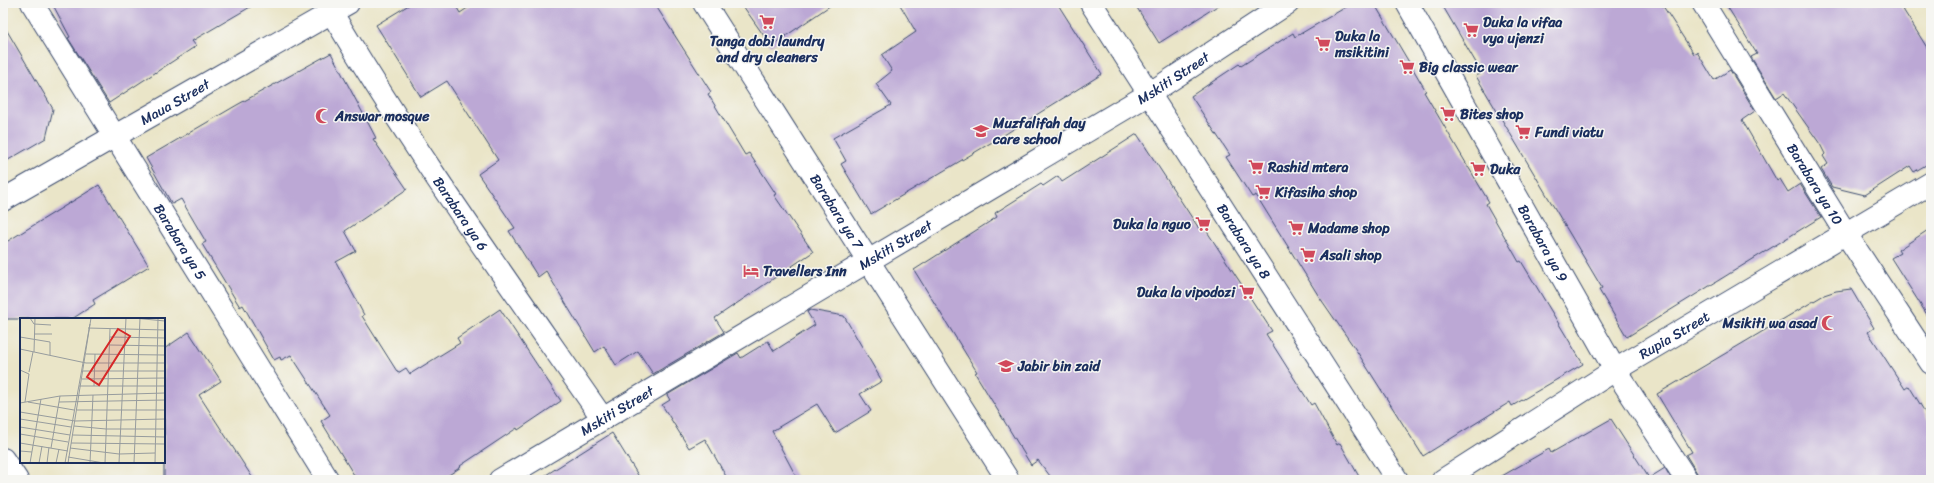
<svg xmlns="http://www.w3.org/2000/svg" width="1934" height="483" viewBox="0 0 1934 483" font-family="Sriracha,sans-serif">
<rect width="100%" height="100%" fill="#f6f6f2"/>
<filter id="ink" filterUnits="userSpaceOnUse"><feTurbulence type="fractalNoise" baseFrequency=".025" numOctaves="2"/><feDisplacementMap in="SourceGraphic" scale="8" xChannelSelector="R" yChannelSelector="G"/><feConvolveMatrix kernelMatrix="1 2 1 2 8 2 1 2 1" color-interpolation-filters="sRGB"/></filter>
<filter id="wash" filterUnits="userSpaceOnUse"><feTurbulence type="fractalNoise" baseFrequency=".012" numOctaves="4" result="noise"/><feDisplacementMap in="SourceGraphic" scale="16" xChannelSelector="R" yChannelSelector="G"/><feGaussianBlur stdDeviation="0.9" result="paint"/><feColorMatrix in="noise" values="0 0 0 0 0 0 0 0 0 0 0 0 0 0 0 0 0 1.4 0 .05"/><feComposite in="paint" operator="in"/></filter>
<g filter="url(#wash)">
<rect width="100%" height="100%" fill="#eae5c8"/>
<g id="blocks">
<path fill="#bca8d5" d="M52 3H257L192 41 196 46 109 103 68 38 70 37Z
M412 3H454L460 13 475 3H654L711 92 708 94 745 155 749 153 776 194 774 195 813 252 715 318 724 332 653 374 638 351 616 365 604 346 595 352 546 271 538 277 509 231 515 228 478 174 498 160 447 81 421 97 376 25Z
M741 3H834L771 46Z
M899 3H1057L1102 74 1004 135 871 214 841 164 846 161 833 138 891 105 876 84 892 71 882 55 916 32Z
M1134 3H1222L1159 43Z
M1353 3H1374L1426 91 1424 92 1489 202 1486 204 1519 262 1521 261 1583 364 1512 406 1510 402 1423 456 1356 350 1318 295 1256 195 1252 197 1226 157 1230 155 1191 96 1239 64 1241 66 1293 33 1295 37Z
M1441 3H1661L1694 54 1697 52 1714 80 1730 70 1755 111 1742 120 1777 181 1780 179 1788 192 1800 184 1821 217 1627 337 1599 290 1602 288 1476 76 1482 73Z
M1725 3H1899L1931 54V162L1914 172 1910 166 1865 195 1832 187 1821 169 1828 164 1823 156 1825 154 1820 144 1784 93 1776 98 1751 57 1757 54Z
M3 24 53 109 46 138 3 163Z
M331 53 376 138 373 139 407 189 345 231 356 251 336 262 364 315 362 316 398 373 406 368 410 374 460 343 457 338 500 309 561 401 518 430 517 428 460 466 461 467 441 480H357L321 421 330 415 291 355 281 360 280 357 274 360 243 305 240 307 202 244 206 242 181 199 172 204 146 158 237 105Z
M1137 134 1200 230 1204 227 1272 331 1266 334 1311 405 1314 403 1337 445 1340 443 1361 480H1053L1038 460 1031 465 975 373 977 372 914 270 997 217 995 213 1041 184 1043 186 1058 176 1062 182Z
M99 185 149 266 93 300 95 304 72 319H3V244Z
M1931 228V321L1891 258 1900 253 1898 250Z
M1851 289 1874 328 1868 332 1905 389 1909 386 1931 422V480H1699L1697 473 1686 455 1692 452 1657 394 1824 295 1836 291Z
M810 310 844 316 882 381 860 394 871 411 835 433 817 404 772 431 798 480H728L705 439 689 448 662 405 670 400 667 395 738 353 741 358 768 341 774 351 815 325 807 312Z
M189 332 221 381 199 395 254 480H164V349Z
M1611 419 1649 478 1665 468 1672 480H1495L1549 449 1551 453Z
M612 433 641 480H538Z"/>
</g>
</g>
<g filter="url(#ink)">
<use href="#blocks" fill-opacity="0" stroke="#3a4a6e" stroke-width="1"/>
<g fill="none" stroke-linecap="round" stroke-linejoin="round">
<defs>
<g id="street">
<path id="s1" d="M32 3 328 480"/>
<path id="s2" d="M326 3C410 146 508 282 603 419"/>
<path id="s3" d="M704 3 1008 480"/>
<path id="s4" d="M1091 3 1397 480"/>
<path id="s5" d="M1407 3 1615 370 1687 480"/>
<path id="s6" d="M1703 3 1846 234 1931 363"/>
<path id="s7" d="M3 200 348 3"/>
<path d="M3 459 17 480"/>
<path id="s8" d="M500 480 1149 94 1288 3"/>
<path id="s9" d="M1443 480 1615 370 1931 183"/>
</g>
</defs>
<use href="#street" stroke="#3a4a6e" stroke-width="24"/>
<use href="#street" stroke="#fff" stroke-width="22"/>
</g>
</g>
<defs>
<symbol id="supermarket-bare" viewBox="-9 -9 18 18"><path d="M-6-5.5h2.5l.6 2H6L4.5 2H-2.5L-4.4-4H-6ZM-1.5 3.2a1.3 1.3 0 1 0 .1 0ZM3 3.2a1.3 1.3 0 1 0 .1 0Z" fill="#d1495b" stroke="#f6f6f2" stroke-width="2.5" paint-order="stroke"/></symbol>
<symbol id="mosque-bare" viewBox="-9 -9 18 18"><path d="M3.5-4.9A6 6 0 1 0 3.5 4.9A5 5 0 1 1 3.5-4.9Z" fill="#d1495b" stroke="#f6f6f2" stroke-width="2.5" paint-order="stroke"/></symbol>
<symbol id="school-bare" viewBox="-9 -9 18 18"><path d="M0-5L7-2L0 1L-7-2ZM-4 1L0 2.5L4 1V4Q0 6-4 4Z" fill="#d1495b" stroke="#f6f6f2" stroke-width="2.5" paint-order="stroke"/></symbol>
<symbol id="hotel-bare" viewBox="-9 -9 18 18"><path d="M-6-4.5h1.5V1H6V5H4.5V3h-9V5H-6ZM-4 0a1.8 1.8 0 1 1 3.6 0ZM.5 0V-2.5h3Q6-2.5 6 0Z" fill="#d1495b" stroke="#f6f6f2" stroke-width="2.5" paint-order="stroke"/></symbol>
</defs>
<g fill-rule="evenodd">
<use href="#supermarket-bare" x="756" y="11" width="22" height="22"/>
<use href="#supermarket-bare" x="1460" y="19" width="22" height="22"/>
<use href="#supermarket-bare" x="1312" y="33" width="22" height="22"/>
<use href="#supermarket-bare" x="1396" y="56" width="22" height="22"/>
<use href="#supermarket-bare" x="1437" y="103" width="22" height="22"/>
<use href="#mosque-bare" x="312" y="105" width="22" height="22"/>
<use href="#school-bare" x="970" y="120" width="22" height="22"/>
<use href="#supermarket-bare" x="1512" y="121" width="22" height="22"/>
<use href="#supermarket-bare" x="1245" y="156" width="22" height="22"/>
<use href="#supermarket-bare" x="1467" y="158" width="22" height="22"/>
<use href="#supermarket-bare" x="1252" y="181" width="22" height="22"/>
<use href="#supermarket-bare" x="1192" y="213" width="22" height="22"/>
<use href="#supermarket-bare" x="1285" y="217" width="22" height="22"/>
<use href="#supermarket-bare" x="1297" y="244" width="22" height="22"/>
<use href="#hotel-bare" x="740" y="260" width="22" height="22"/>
<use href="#supermarket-bare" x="1236" y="281" width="22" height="22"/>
<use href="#mosque-bare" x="1818" y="312" width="22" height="22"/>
<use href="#school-bare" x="995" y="355" width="22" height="22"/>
</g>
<g text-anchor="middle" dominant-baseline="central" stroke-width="3" stroke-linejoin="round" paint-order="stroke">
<g font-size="14" font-weight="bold" fill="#1b2f5e" stroke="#f6f6f2" text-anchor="start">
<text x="1483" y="22">Duka la vifaa<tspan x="1483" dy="16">vya ujenzi</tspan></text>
<text x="1335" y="36">Duka la<tspan x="1335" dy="16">msikitini</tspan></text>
<text x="767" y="41" text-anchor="middle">Tanga dobi laundry<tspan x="767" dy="16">and dry cleaners</tspan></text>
<text x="1419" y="67">Big classic wear</text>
<text x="1460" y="114">Bites shop</text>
<text x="335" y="116">Answar mosque</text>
<text x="993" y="123">Muzfalifah day<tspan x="993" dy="16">care school</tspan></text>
<text x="1535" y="132">Fundi viatu</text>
<text x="1268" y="167">Rashid mtera</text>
<text x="1490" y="169">Duka</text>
<text x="1275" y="192">Kifasiha shop</text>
<text x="1191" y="224" text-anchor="end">Duka la nguo</text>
<text x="1308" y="228">Madame shop</text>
<text x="1320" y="255">Asali shop</text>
<text x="763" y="271">Travellers Inn</text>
<text x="1235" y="292" text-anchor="end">Duka la vipodozi</text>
<text x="1817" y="323" text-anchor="end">Msikiti wa asad</text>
<text x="1018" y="366">Jabir bin zaid</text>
</g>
<g font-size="14" fill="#1b2f5e" stroke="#f6f6f2">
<text stroke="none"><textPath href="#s8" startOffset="784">Mskiti Street</textPath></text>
<text stroke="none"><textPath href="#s7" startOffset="198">Maua Street</textPath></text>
<text stroke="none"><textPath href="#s6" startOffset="213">Barabara ya 10</textPath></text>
<text stroke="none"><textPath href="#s3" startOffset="247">Barabara ya 7</textPath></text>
<text stroke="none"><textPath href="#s2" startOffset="250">Barabara ya 6</textPath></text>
<text stroke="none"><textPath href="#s1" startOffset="281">Barabara ya 5</textPath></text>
<text stroke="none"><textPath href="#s4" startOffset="283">Barabara ya 8</textPath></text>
<text stroke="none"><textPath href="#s5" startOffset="276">Barabara ya 9</textPath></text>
<text stroke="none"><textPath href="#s8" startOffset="460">Mskiti Street</textPath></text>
<text stroke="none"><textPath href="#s9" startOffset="273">Rupia Street</textPath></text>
<text stroke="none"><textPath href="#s8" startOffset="136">Mskiti Street</textPath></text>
</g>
</g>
<g transform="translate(20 318)">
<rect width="145" height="145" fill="#eae5c8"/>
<path fill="none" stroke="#979c9e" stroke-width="1" d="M10 0 14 6 31 7M113 0 145 3M68 10 145 12M14 16H32M0 19 30 24V37M90 19 145 20M90 27 145 28M0 31 66 45H145M14 34 15 0M66 36 145 37M0 52 9 56 5 84M63 53H145M9 54 13 34M62 61 145 60M59 68H145M74 68 75 36M8 84 54 92M39 84 145 82M0 85 40 78 145 75M57 92H145M0 94 55 103 145 101M0 101 51 109M54 108 86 111H145M0 109 50 117M0 116 48 124M53 117 145 119M0 125 48 133M51 125 145 126M31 130 40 78M50 130 99 136 135 135M0 133 12 134M48 139 84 145M10 145 21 81M19 145 22 128M27 145 29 129M36 145 39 131M45 145 70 6M48 145 71 0M70 145 73 77M85 145 90 11M99 145 106 0M114 145 120 0M135 145 138 0"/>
<path fill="#d62828" fill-opacity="0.15" stroke="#d62828" stroke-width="2" d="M98 11 110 18 79 67 67 59Z"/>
<rect width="145" height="145" fill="none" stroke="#1b2f5e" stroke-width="2"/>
</g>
<rect width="1934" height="483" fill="none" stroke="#f6f6f2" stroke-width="16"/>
</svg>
